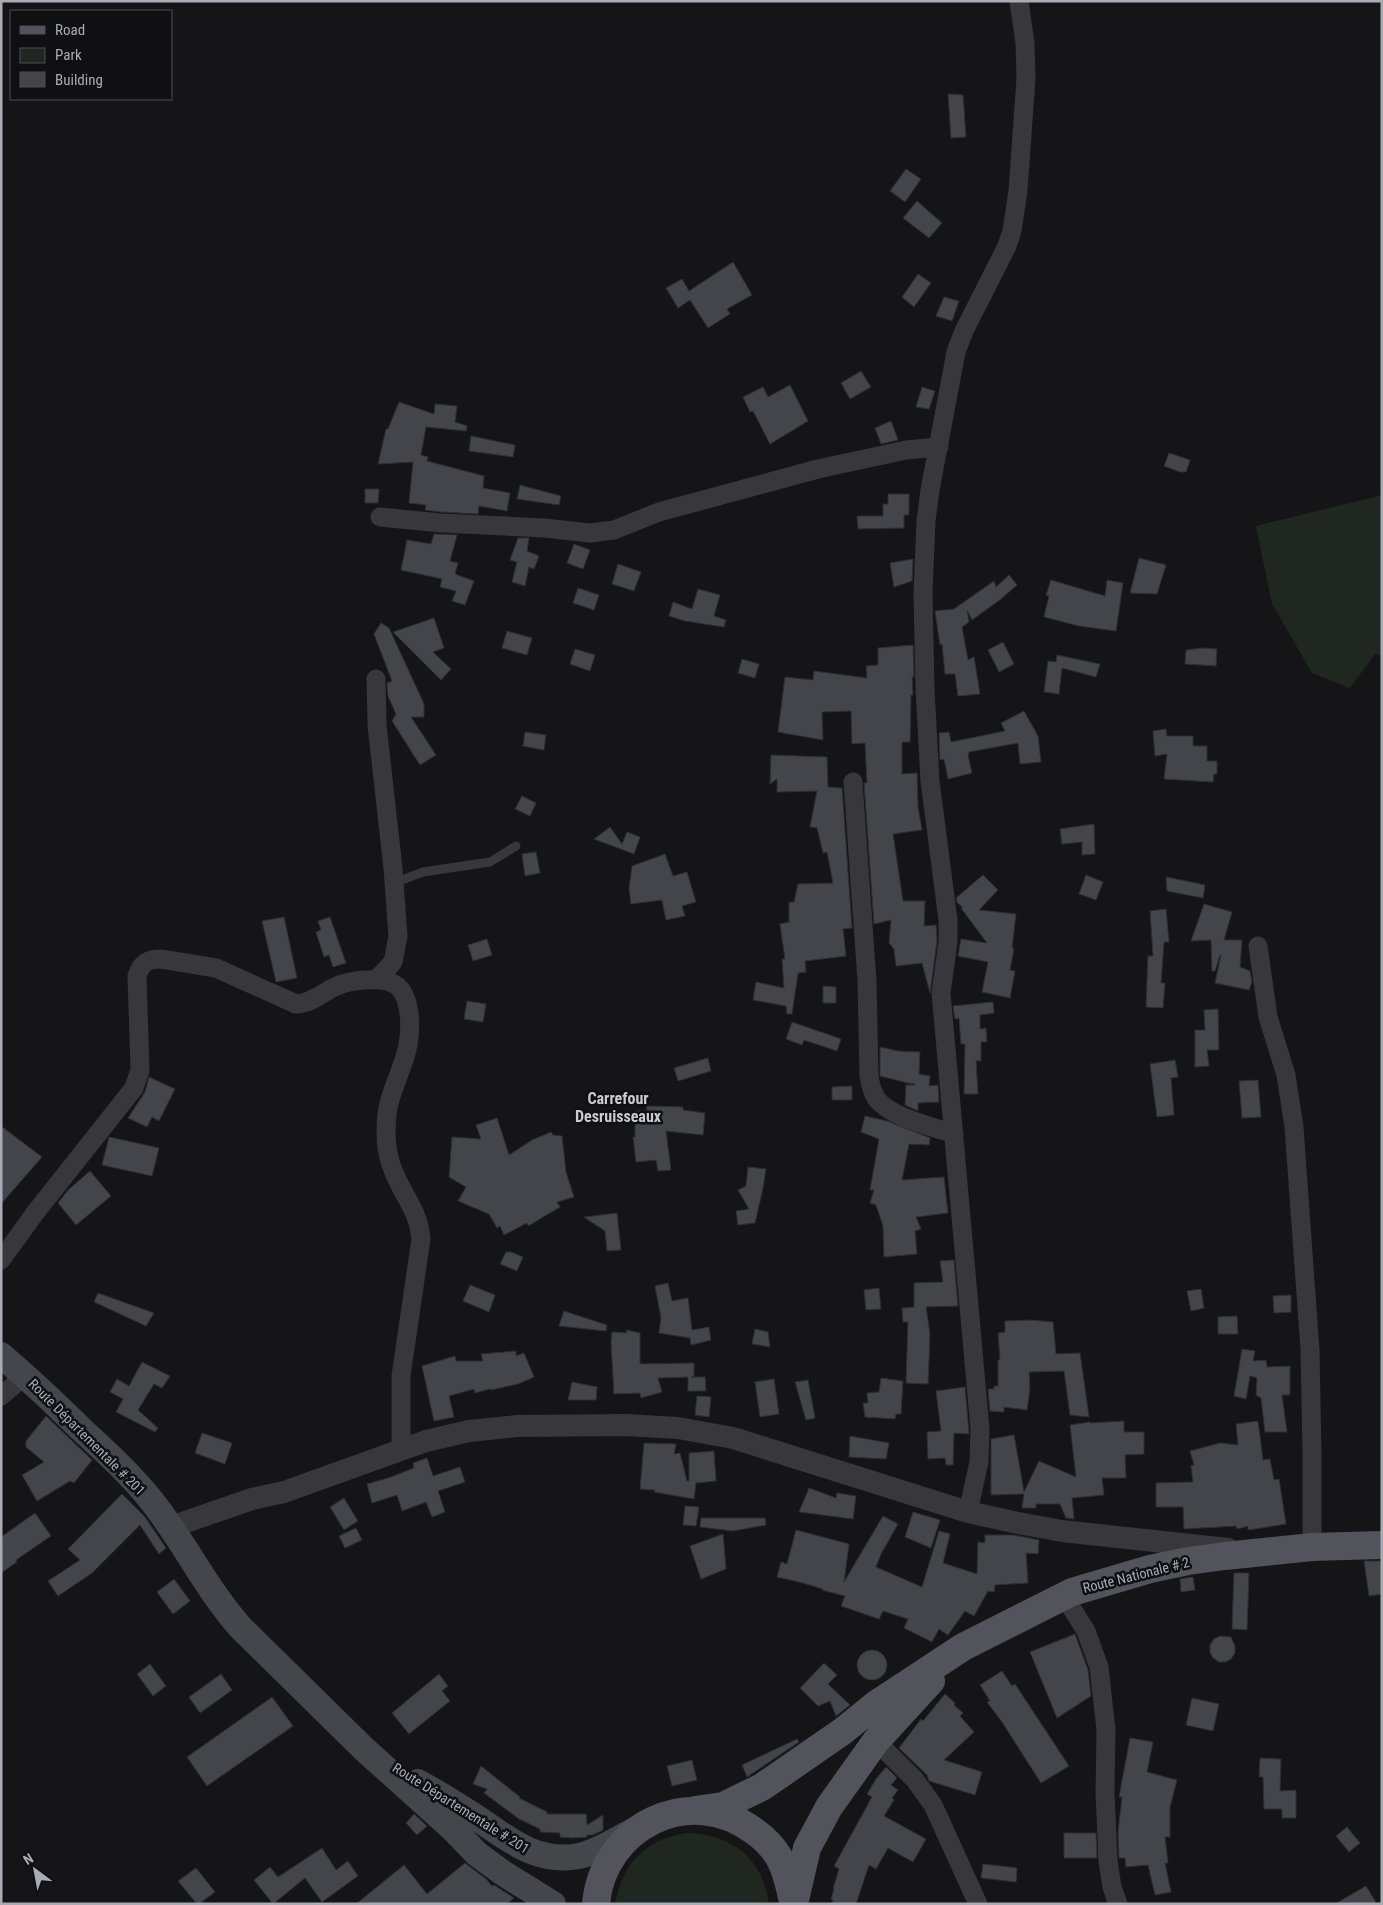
<svg xmlns="http://www.w3.org/2000/svg" width="1383" height="1905" viewBox="0 0 1383 1905" font-family="'Roboto Condensed',sans-serif">
<rect width="100%" height="100%" fill="#151517"/>
<path fill="#202721" d="M1382 495V656L1375 654 1350 688 1312 673 1272 604 1256 526Z
M686 1833C732 1834 763 1858 769 1904H615C623 1863 645 1840 686 1833Z"/>
<path fill="#44454a" stroke="#2f2f33" d="M948 94 963 95 966 137 951 138Z
M906 169 921 179 905 202 890 191Z
M917 201 942 223 929 238 903 218Z
M733 262 752 295 727 309 730 314 708 328 690 300 678 308 666 288 682 279 689 291Z
M918 274 931 283 914 307 902 297Z
M944 297 959 301 952 321 936 316Z
M861 371 871 387 850 399 841 383Z
M790 385 808 421 770 444 753 411 750 412 743 397 763 387 768 397Z
M922 387 935 391 929 409 916 407Z
M399 402 434 414 435 404 457 406 455 422 467 426 466 431 426 427 421 455 428 457 427 461 484 476 483 488 510 493 507 511 479 506 478 514 442 512 425 510 426 505 409 503 413 462 378 464 386 429H388Z
M891 421 898 440 881 444 875 428Z
M471 436 515 445 513 457 469 451Z
M1169 453 1190 460 1186 472H1180L1164 466Z
M520 485 561 496 559 505 517 499Z
M365 489H379L378 503H365Z
M888 494H909V515H904V528L858 529 857 516H883V504H888Z
M434 534 457 535 450 561 458 563 455 574 474 581 465 605 452 601 456 591 440 587 442 579 401 570 407 540 431 544Z
M518 538H529L527 551 539 556 534 569 529 567 525 586 512 582 517 562 510 560Z
M574 544 590 550 583 569 567 563Z
M1139 558 1166 565 1157 594 1130 593Z
M913 559 912 581 894 587 890 563Z
M618 564 641 572 634 591 612 584Z
M1009 575 1017 585 1001 599 972 620 967 610 969 622 962 627 968 660 974 657 980 694 958 696 955 674H945L942 644 940 645 935 611 954 609 994 581 996 587Z
M1051 580 1105 596 1107 580 1123 583 1116 631 1079 626 1044 617 1049 596 1046 595Z
M578 588 599 595 594 610 573 603Z
M698 589 720 595 714 616 726 620 724 627 685 621 669 616 673 602 692 609Z
M434 618 444 648 433 652 451 669 441 680 393 632Z
M381 623 389 628 424 704V717H411L436 755 420 765 392 721 396 714 388 696 387 683 392 681 374 634Z
M507 631 532 638 527 655 502 648Z
M1003 642 1014 664 999 672 988 650Z
M913 645 914 677H912L913 695H911L910 742H902V774L917 773 918 807 922 830 893 834 903 901H925L924 926 936 925 937 941 930 993 922 963 896 966 894 949 889 943 891 920 874 924 864 783H867L865 743 852 744 851 711 822 712 823 740 778 732 785 677 813 680 814 671 867 678 866 666 878 665V648Z
M1203 648 1217 649 1216 666 1185 664 1186 650Z
M575 649 595 655 590 671 570 664Z
M1057 655 1100 664 1096 677 1062 668 1059 694 1044 692 1048 661 1056 662Z
M742 659 759 664 755 678 738 673Z
M1024 711 1038 736 1041 762 1020 764 1018 743 969 752 968 755 972 773 948 779 944 759 940 760 939 733 949 732 951 742 1005 731 1001 723Z
M1166 729 1167 736H1193V746H1207V761H1217V774H1214L1213 782 1164 779 1167 754 1155 756 1153 731Z
M525 732 546 735 544 750 523 746Z
M771 755 827 757 828 787 842 788 852 928 843 929 846 956 805 961 806 972 798 973 792 1014H787L786 1006 753 1000 756 982 784 988 782 959H785L780 924 789 922V902H794L798 884 833 883 827 852 823 853 817 828 810 827 817 791 777 792V779L770 784Z
M522 796 536 803 530 816 515 809Z
M1094 824 1095 854 1082 855V842L1062 844 1060 829Z
M610 827 622 844 627 832 640 837 634 854 594 839Z
M536 852 540 873 525 876 522 854Z
M665 854 673 876 687 872 696 902 682 906 685 916 666 920 662 900 631 904 629 889 632 866Z
M983 875 998 890 979 910 1016 914 1012 948H1014L1010 970 1015 971 1010 998 982 992 988 962 958 956 961 939 987 943 961 908H963L957 902 956 898Z
M1086 875 1103 882 1096 900 1079 894Z
M1166 877 1205 885 1203 898 1167 891Z
M1204 904 1232 912 1224 940H1242L1240 967 1250 971 1252 982 1249 990 1215 983 1221 955H1220L1215 971H1212L1211 940 1191 941Z
M1166 909 1169 942H1164L1161 983H1165L1163 1008 1146 1007 1148 956H1153L1150 911Z
M284 917 297 978 276 982 262 921Z
M330 917 346 963 333 967 329 955 324 957 316 932 321 930 318 921Z
M487 939 492 955 473 961 468 945Z
M823 986 836 987V1003H823Z
M467 1001 486 1004 483 1022 464 1019Z
M993 1002 994 1013 980 1015V1029L986 1028 987 1042H981V1061H976L978 1094H964L965 1044H961L959 1018 955 1019 953 1006Z
M1218 1009 1219 1050H1207L1209 1066 1195 1067V1030H1205L1204 1010Z
M792 1022 841 1039 837 1051 804 1040 802 1045 786 1039Z
M880 1047 898 1051 920 1052 919 1074 930 1076 929 1086 938 1085 939 1102 918 1103V1111L905 1105 906 1085H915V1084L908 1083 880 1076Z
M708 1058 711 1071 678 1081 674 1068Z
M1175 1060 1178 1077 1171 1078 1174 1115 1157 1117 1150 1064Z
M149 1077 175 1089 159 1121 152 1117 147 1127 128 1118 145 1092Z
M1258 1080 1261 1117 1242 1118 1239 1081Z
M852 1086V1100H832V1087Z
M646 1106 683 1107V1110L705 1113 703 1135 666 1131 671 1170 658 1171 656 1160 636 1162 633 1137H635V1111H647Z
M865 1116 887 1121 930 1138 929 1145 909 1144 902 1180 944 1177 948 1213 916 1217 921 1229 915 1231 917 1254 884 1257 883 1226 876 1205 870 1203 874 1190H870L879 1139 861 1132Z
M497 1118 509 1155 532 1140 551 1132 553 1135 562 1136 566 1172 574 1197 557 1202 560 1207 528 1226 527 1223 504 1235 500 1226 497 1228 489 1214 458 1201 466 1187 449 1177 452 1137 481 1139 476 1125Z
M1 1126 42 1157 1 1204Z
M109 1137 159 1148 152 1176 102 1165Z
M748 1167 766 1169 763 1188 755 1223 738 1225 736 1211 749 1209 738 1190 746 1186Z
M90 1171 111 1196 76 1225 58 1203 68 1190Z
M617 1213 621 1250 607 1251 605 1231 584 1217Z
M506 1252H511L523 1257 517 1271 500 1264Z
M954 1260 958 1306 926 1307 930 1334 928 1384 906 1383 908 1322H903L902 1308 914 1307V1283L943 1282 940 1261Z
M668 1283 672 1301 688 1298 692 1330 709 1327 711 1340 691 1345 690 1338 659 1333 661 1318 655 1286Z
M470 1285 495 1295 489 1312 463 1301Z
M879 1288 881 1309 866 1310 864 1290Z
M1201 1289 1204 1308 1191 1311 1187 1291Z
M98 1293 154 1313 146 1326 94 1302Z
M1291 1295V1312L1274 1313 1273 1296Z
M564 1311 607 1325 606 1331 559 1326Z
M1237 1316 1238 1334H1218V1317Z
M1032 1320 1053 1322 1056 1354 1080 1353 1089 1417 1070 1415 1064 1371 1029 1372 1030 1388 1027 1410 1004 1407V1412L990 1411 988 1389H994V1386H998V1360H1000L998 1333 1005 1332V1321Z
M755 1329 768 1332 770 1347 752 1344Z
M627 1330 640 1333V1364L694 1363V1377H691H705L706 1391H688V1377L658 1378 662 1392 641 1398 640 1393 614 1394 611 1343 612 1332 626 1333Z
M1242 1349 1255 1351 1253 1361 1266 1360 1267 1367 1290 1366V1395H1282L1287 1432H1265L1261 1398 1256 1395 1257 1378 1250 1376 1246 1399 1234 1396Z
M516 1351V1356L524 1353 534 1377 518 1384 491 1390 490 1389 475 1393 474 1389 449 1396 454 1417 434 1421 422 1366 455 1356 456 1361H483L481 1354Z
M142 1362 170 1376 162 1388 154 1384 138 1410 158 1428 155 1432 116 1412 123 1399 110 1392 117 1379 129 1386Z
M881 1378 903 1381 901 1414H896L895 1419 865 1417 863 1403H868L867 1393 879 1392Z
M774 1379 779 1414 760 1417 755 1382Z
M808 1380 815 1418 806 1420 795 1382Z
M572 1382 597 1387 596 1400H568Z
M965 1387 969 1434 954 1433 953 1465H946L945 1458 928 1459 927 1432 941 1431 936 1391Z
M697 1396 711 1397 709 1417 695 1415Z
M46 1416 92 1460 74 1483 70 1481 37 1501 22 1475 44 1462 26 1447V1441Z
M1124 1421V1432H1144V1454L1125 1455 1126 1478H1102L1104 1495 1072 1498 1074 1519 1066 1518 1060 1504H1036V1508H1022L1024 1494 991 1495V1439L1014 1435 1024 1492 1039 1461 1076 1477 1070 1425 1090 1422V1423Z
M1258 1421 1263 1460 1270 1459 1274 1480 1279 1479 1286 1524 1248 1530V1526L1237 1529 1236 1526 1184 1529 1183 1507H1156V1483L1193 1482 1191 1466 1194 1465 1190 1451 1220 1443 1238 1445 1236 1424Z
M202 1433 232 1443 225 1464 195 1453Z
M850 1436 889 1443 886 1459 849 1457Z
M644 1443 676 1444 674 1454 680 1453 687 1481H689V1453L714 1451 716 1481 696 1483 694 1499 654 1492 655 1490 640 1489Z
M427 1458 433 1476 460 1467 465 1482 438 1491 445 1512 432 1517 426 1502 402 1511 397 1495 372 1503 367 1484 391 1477 414 1468 413 1463Z
M809 1488 836 1498 837 1493 856 1496 853 1519 799 1512Z
M122 1494 145 1517 166 1548 159 1554 140 1525 92 1573 58 1596 48 1581 80 1560 68 1549Z
M344 1498 358 1521 344 1530 330 1507Z
M685 1506 699 1507 696 1526 683 1525Z
M913 1512 940 1520 931 1548 905 1537Z
M35 1513 51 1536 16 1560 17 1562 1 1573V1537Z
M883 1516 898 1524 881 1554 876 1567 922 1587 939 1531 950 1534 943 1563 977 1574 978 1542 985 1543V1535H1013L1039 1540 1038 1554 1026 1553 1028 1583 995 1585 994 1592 988 1591 974 1616 965 1611 948 1635 939 1629 932 1642 904 1628 908 1619 883 1611 879 1619 841 1606 845 1596 822 1590 823 1589 803 1583 777 1577 781 1562 787 1564 796 1530 849 1544 844 1582Z
M701 1518H765L766 1525 733 1531 700 1527Z
M356 1528 362 1540 345 1548 339 1536Z
M723 1534 726 1569 701 1579 690 1546Z
M1364 1561H1382V1594L1369 1596Z
M1234 1573H1249L1247 1630 1232 1629Z
M1193 1577 1195 1590 1181 1592 1180 1579Z
M174 1579 190 1601 173 1614 157 1592Z
M1075 1634 1088 1670 1091 1696 1057 1718 1030 1652Z
M1220 1636 1231 1637 1235 1646V1653L1231 1659 1225 1662H1219L1213 1658 1210 1652V1645L1214 1639Z
M857 1665a15 15 0 1 1 30 0a15 15 0 1 1-30 0Z
M824 1663 837 1675 828 1684 850 1705 836 1716 830 1701 818 1706 800 1688Z
M150 1664 166 1686 153 1696 137 1674Z
M1002 1671 1012 1686 1015 1684 1069 1766 1041 1783 1002 1722 987 1702 990 1701 980 1685Z
M221 1674 232 1690 200 1713 189 1697Z
M439 1674 448 1686 442 1691 450 1701 409 1734 392 1713Z
M945 1694 955 1703 954 1705 963 1713 960 1716 974 1732 944 1760 982 1772 975 1795 929 1781 927 1775 899 1748 921 1719 923 1721Z
M272 1697 293 1726 207 1786 187 1757Z
M1192 1698 1219 1704 1213 1731 1186 1725Z
M1130 1738 1153 1742 1147 1772 1177 1780 1170 1807V1837H1165L1168 1863H1165L1171 1892 1155 1895 1148 1865 1126 1867 1125 1858H1119L1118 1832 1122 1797H1119Z
M797 1739 799 1742 747 1777 742 1765Z
M1260 1758 1281 1759 1280 1791 1296 1790V1818H1282V1809H1264L1263 1777H1259Z
M692 1760 697 1780 672 1786 667 1766Z
M481 1766 520 1797 519 1798 547 1812V1814H586L587 1825 603 1815V1830L593 1835H587V1837L572 1838 560 1837V1833L540 1832V1829L519 1819 484 1793 487 1789 473 1784Z
M886 1767 897 1778 891 1785 898 1790 892 1798 894 1800 884 1816 926 1839 913 1862 888 1848 876 1869 869 1865 856 1904H832L833 1900 831 1899 834 1889H833L839 1869 834 1866 872 1797 867 1794 876 1779Z
M414 1814 427 1826 417 1835 406 1823Z
M1347 1827 1360 1843 1349 1852 1336 1836Z
M1064 1833H1096L1097 1858H1064Z
M322 1848 336 1870 348 1861 358 1876 322 1902 305 1878 273 1904 254 1880 270 1867 278 1877Z
M465 1863 486 1879 492 1886 494 1885 514 1898 507 1904H356L404 1865 427 1894Z
M983 1864 1017 1868 1016 1882 981 1878Z
M196 1868 215 1892 199 1904H197L178 1881Z
M1366 1886 1377 1904H1335Z"/>
<g fill="none" stroke-linecap="round" stroke-linejoin="round">
<path stroke="#37373c" stroke-width="9" d="M394 883 423 872 490 862 516 846"/>
<path stroke="#37373c" stroke-width="19" d="M380 517 441 523 545 528 590 533 614 530 659 512 818 469 906 450 939 447
M376 679 377 725 393 868 398 936 393 962 377 979
M853 782 867 981 869 1076C870 1083 872 1091 876 1098 889 1117 933 1127 954 1134
M1258 946 1268 1017 1286 1075 1294 1127 1310 1350 1312 1453V1547
M1 1260 35 1213 134 1088 140 1070 137 976C141 963 148 959 161 959L216 968 296 1004C311 1004 324 991 337 986 350 980 379 977 392 983 412 991 411 1028 408 1045 404 1067 389 1093 387 1114 385 1132 386 1153 393 1170 403 1196 419 1211 421 1239L401 1376V1451
M1 1396 26 1375
M968 1512 979 1462 980 1429 941 993 948 942V920L930 781 925 689 923 593 926 521 930 490 956 352 964 331 1007 246 1012 231 1018 191 1026 78 1025 43 1019 1
M1064 1596 1086 1631 1099 1667 1106 1730 1105 1792 1108 1861 1112 1887 1118 1904
M876 1741 915 1780 933 1805 978 1904"/>
<path stroke="#37373c" stroke-width="22" d="M171 1527 252 1499 284 1492 426 1441 469 1431 517 1426 626 1425 678 1428 733 1438 968 1512 1018 1523 1062 1531 1228 1549"/>
<path stroke="#45464c" stroke-width="26" d="M1 1355C29 1379 56 1404 82 1430 106 1452 131 1475 151 1500 184 1541 206 1589 241 1628L364 1749 453 1829 477 1854 503 1873 553 1904
M418 1782C436 1792 454 1803 471 1814 507 1837 533 1864 579 1856 598 1852 617 1839 635 1830"/>
<path stroke="#53545b" stroke-width="28" d="M695 1810 723 1806 762 1787 843 1731 875 1705 963 1647 1072 1592 1150 1569 1188 1561 1225 1556 1312 1547 1382 1545
M596 1904C603 1826 690 1783 754 1831 764 1838 774 1848 780 1859 787 1873 790 1887 793 1902
M794 1904 807 1848 829 1807 876 1741 931 1681"/>
</g>
<g text-anchor="middle" dominant-baseline="central" stroke-width="5" stroke-linejoin="round" paint-order="stroke">
<g font-size="14" fill="#a8acb6" stroke="#101012">
<text transform="translate(87 1437) rotate(45)">Route Départementale # 201</text>
<text transform="translate(1136 1575) rotate(-14)">Route Nationale # 2</text>
<text transform="translate(461 1808) rotate(32)">Route Départementale # 201</text>
</g>
<g font-size="16" font-weight="bold" fill="#c9cbd3" stroke="#101012">
<text x="618" y="1098">Carrefour<tspan x="618" dy="18">Desruisseaux</tspan></text>
</g>
</g>
<rect width="1383" height="1905" fill="none" stroke="#a8acb6" stroke-width="5"/>
<rect x="10" y="10" width="162" height="90" fill="#101012" stroke="#4d4e54"/>
<rect x="20" y="26" width="25" height="8" fill="#53545b" stroke="#4d4e54"/>
<text x="55" y="35" font-size="15" fill="#a8acb6">Road</text>
<rect x="20" y="48" width="25" height="15" fill="#202721" stroke="#4d4e54"/>
<text x="55" y="60" font-size="15" fill="#a8acb6">Park</text>
<rect x="20" y="72" width="25" height="15" fill="#44454a" stroke="#4d4e54"/>
<text x="55" y="85" font-size="15" fill="#a8acb6">Building</text>
<g transform="translate(35 1870) rotate(328)" stroke="#101012" stroke-width="4" paint-order="stroke">
<path d="M0-4L9 19L0 12L-9 19Z" fill="#a8acb6"/>
<text y="-8" font-size="14" font-weight="bold" text-anchor="middle" fill="#a8acb6">N</text>
</g>
</svg>
